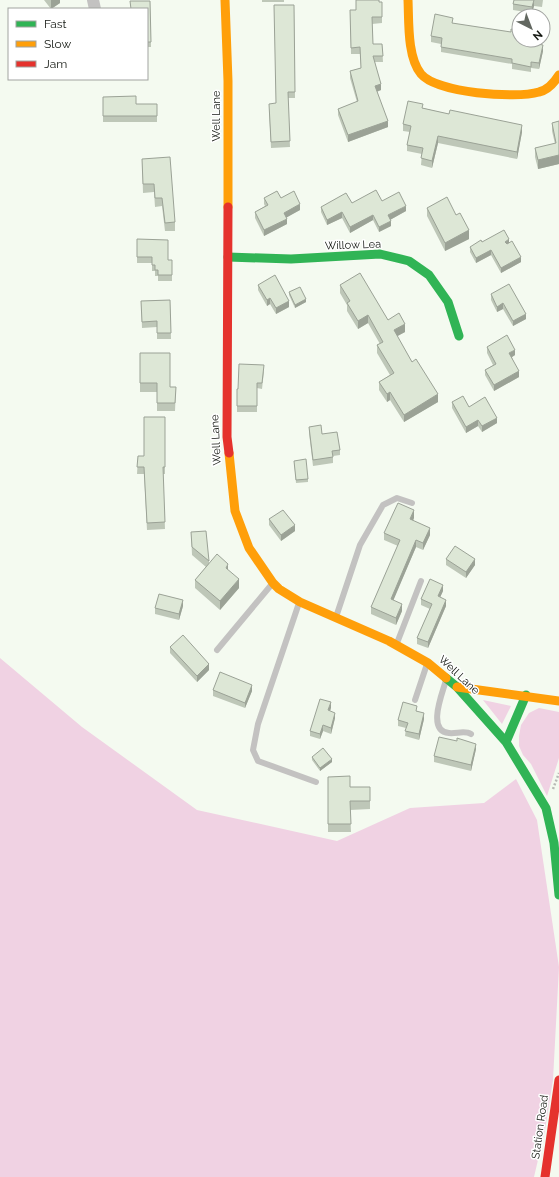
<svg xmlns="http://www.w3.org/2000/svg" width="559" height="1177" viewBox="0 0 559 1177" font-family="Raleway,sans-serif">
<rect width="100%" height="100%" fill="#f4faf0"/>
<path fill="#f0d2e3" d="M0 658 82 727 197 810 337 841 410 808 484 803 516 779 537 820 559 967 553 1080 545 1130 534 1177H0Z
M483 700 511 706 502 724Z
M539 708 559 712V758L547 796 531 764 523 755 519 746V736L521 725 529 713Z"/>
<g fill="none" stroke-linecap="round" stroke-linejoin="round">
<path stroke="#b8b9b5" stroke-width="2.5" stroke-dasharray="2 2" stroke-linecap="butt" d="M553 789 559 773"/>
<path stroke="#c3c2c1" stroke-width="6" d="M299 603 258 724 253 750 258 761 316 782
M336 617 360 545 383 505 397 498 412 503
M397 643 421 581
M217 650 272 584
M446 680C443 692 426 731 449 733 456 734 465 730 471 734
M415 700 427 664"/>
<path stroke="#c3c2c1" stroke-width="12" d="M93 0 95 9"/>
<path stroke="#30b455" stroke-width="9" d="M228 257 291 259 380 254 409 261 429 275 448 302 459 336
M446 678 457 687 506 742 546 808 554 843 559 895
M506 742 526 695"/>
<path stroke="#ff9f0a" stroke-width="9" d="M225 0 228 81V207
M408 0C409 21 407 57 421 74 437 93 515 99 539 92 548 90 554 83 559 75
M229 453 235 511 249 548 273 583 279 589 300 602 389 641 428 663 446 678
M457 687 559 701"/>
<path stroke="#e5322d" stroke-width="9" d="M228 207 227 437 229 453
M545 1177 559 1080"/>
</g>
<path fill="#bec7b8" d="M44 0H60V3L51 9Z
M262 0H284V2H262Z
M514 0H543L542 7 534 6 532 13 513 10V4Z
M150 1 151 47H147V9Z
M379 2H382V23L372 24 373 44H382L383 62H375L381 90 377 92 388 127 348 142 338 115V109L357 102 350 78V71L361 68 360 54H351L350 10H356Z
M294 5 295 98H288L290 147 271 148 269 110 276 103Z
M453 23 519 40H523V41L543 51 539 69 531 68V72L512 69V64L441 52V44L431 42V36Z
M103 97 136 104H157V122H103Z
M423 108 522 132 517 159 438 143 432 168 421 165 422 154 407 151V145L410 132 403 131V124Z
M559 121V164L538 169 535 157V148L555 144 552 131V123Z
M142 159 175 222V231H165L162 206 155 207 154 192 143 193Z
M264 198H281L300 210 286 217 287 224 264 236 255 218V212L265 206 264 204Z
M382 201 406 211 390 220 391 226 379 232 373 220 350 233 342 218 327 225 321 212V207L352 203Z
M427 208 469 239 445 251 427 216Z
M137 239 168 260H172V281H158V276H155V271H152V263H137Z
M482 242 509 243 521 262 501 273 491 255 476 263 470 252V247Z
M258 285 289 307 276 314 270 304 267 306 258 290Z
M340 285 405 332 397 336 412 362 438 402 404 422 390 400 387 402 379 390V382L390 375 377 353V345L380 344 368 323 358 329 347 311V305L340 293Z
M289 292 306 302 295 308 289 295Z
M491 294 526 319 513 326 503 309 497 312 491 300Z
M170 300 171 339H157V327L142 328 141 301Z
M487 347 515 355 512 357 519 377 494 391 485 375V370L493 365 487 353Z
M140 353 170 387H176L175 411H157V392H140Z
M264 371 262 389 257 388V412H237V389H238Z
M452 402 469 407 497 423 482 432 478 426 466 433 452 408Z
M165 417V474H163L165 529 147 530 144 474H137L138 456H144Z
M309 427 322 434 340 450V455L333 456V463L313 466 309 433Z
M294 461 308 479V482L296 483Z
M414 518 413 521 430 535 423 550 416 547 393 600 402 611 396 625 371 614V607L398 546 384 540V533Z
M269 519 295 531 281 541 269 525Z
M191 532 209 561V564L228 570 239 588 220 610 195 588V580L206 567 192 555Z
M446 559 475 565 466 578 446 565Z
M443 591 440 597 446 606 428 648 417 644V638L430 609 421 605V599Z
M183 606 179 620 155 614V608Z
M170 647 209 670 197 682 170 653Z
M213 690 252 691 245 708 213 696Z
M331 708 330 711 335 718 331 734 323 731 320 739 310 736V731Z
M417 711 424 719 419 740 405 736 406 728 398 726V720Z
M476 749 471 771 434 762V756Z
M312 757 332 762 320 771 312 760Z
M328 777 350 787H370V809L350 810 351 832H328Z"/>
<path fill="#9ba296" d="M51 0H60V3L51 9Z
M534 0V6L532 13V7Z
M543 45V51L539 69V63Z
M381 84V90L375 92V86Z
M388 121V127L348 142V135Z
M522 125V132L517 159V152Z
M438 136V143L432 168V161Z
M559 155V164L538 169V160Z
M300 204V210L284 219V213Z
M406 206V211L388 221V215Z
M342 212V218L327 225V220Z
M373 215V220L350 233V227Z
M287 219V224L264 236V230Z
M391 221V226L379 232V227Z
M469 230V239L445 251V243Z
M509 239V244L505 247V242Z
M491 250V255L476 263V258Z
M521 257V262L501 273V268Z
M270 298V304L267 306V300Z
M306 299V302L295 308V305Z
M289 301V307L276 314V308Z
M503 303V309L497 312V307Z
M526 314V319L513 326V321Z
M368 315V323L358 329V321Z
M405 324V332L394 338V330Z
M515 350V355L509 359V353Z
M519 371V377L494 391V385Z
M390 392V400L387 402V394Z
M438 394V402L404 422V415Z
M497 418V423L482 432V426Z
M478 420V426L466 433V427Z
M414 510V518L410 527V519Z
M295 525V531L281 541V535Z
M430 528V535L423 550V543Z
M416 540V547L391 606V599Z
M475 559V565L466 578V572Z
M228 564V573L226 568Z
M239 579V588L220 610V601Z
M443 585V591L438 602V596Z
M183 600V606L179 620V614Z
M446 600V606L428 648V642Z
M402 604V611L396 625V618Z
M209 664V670L197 682V676Z
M252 685V691L245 708V703Z
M331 702V708L328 716V710Z
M335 713V718L331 734V728Z
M424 713V719L419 740V734Z
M323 725V731L320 739V734Z
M476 744V749L471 771V765Z
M332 759V762L320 771V768Z"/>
<path fill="#dde7d6" stroke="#9ba296" d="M356 0H379V2H382V17H372L373 44H382L383 56H373L381 84 375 86 388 121 348 135 338 109 358 101 350 71 361 68 360 47 351 48 350 10H356Z
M514 0H534L532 7 513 4Z
M130 1H150L151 42H147V9H131Z
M274 5H294L295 92H288L290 141 271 142 269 104 276 103Z
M435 14 453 18 452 23 511 32V29L519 31V40H522V41L543 45 539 63 531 62V67L512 63V59L441 47 442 38 431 36Z
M136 96V104H157V116H103V97Z
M408 101 423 104 422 108 449 114 450 110 522 125 517 152 438 136 432 161 421 158 423 148 407 145 411 126 403 124Z
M559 121V155L538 160 535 148 556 143 552 123Z
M170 157 175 222 165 223 162 198H155L154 184H143L142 159Z
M376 190 382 201 399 192 406 206 388 215 391 221 379 227 373 215 350 227 342 212 327 220 321 207 346 193 352 203Z
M277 191 281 198 294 191 300 204 284 213 287 219 264 230 255 212 268 205 264 198Z
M447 197 456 215 460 213 469 230 445 243 427 208Z
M504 230 509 239 505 242 507 244 512 241 521 257 501 268 491 250 476 258 470 247 481 240 482 242Z
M137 239 168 240V260H172V275H158V270H155V265H152V257H137Z
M360 273 388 320 399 313 405 324 394 330 412 362 416 359 438 394 404 415 390 392 387 394 379 382 394 373 377 345 383 342 368 315 358 321 347 303 350 301 340 285Z
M275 275 289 301 276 308 270 298 267 300 258 285Z
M509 284 526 314 513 321 503 303 497 307 491 294Z
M300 287 306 299 295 305 289 292Z
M170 300 171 333H157V321L142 322 141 301Z
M507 335 515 350 509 353 519 371 494 385 485 370 496 364 487 347Z
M140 353H170V387H176L175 403H157V383H140Z
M239 364 264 365 262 383H257V406H237V389H238Z
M463 396 469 407 485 397 497 418 482 426 478 420 466 427 452 402Z
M144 417H165V467H163L165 522 147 523 144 467H137L138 456H144Z
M321 425 322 434 337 432 340 450 332 451 333 457 313 460 309 427Z
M306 459 308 479 296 480 294 461Z
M398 503 414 510 410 519 430 528 423 543 416 540 391 599 402 604 396 618 371 607 400 540 384 533Z
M283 510 295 525 281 535 269 519Z
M206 531 209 561 192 547 191 532Z
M455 546 475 559 466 572 446 559Z
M217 554 228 564 226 568 239 579 220 601 195 580Z
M430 579 443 585 438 596 446 600 428 642 417 638 432 604 421 599Z
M159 594 183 600 179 614 155 608Z
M183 635 209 664 197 676 170 647Z
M220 672 252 685 245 703 213 690Z
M320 699 331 702 328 710 335 713 331 728 323 725 320 734 310 731Z
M403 702 417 706 416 711 424 713 419 734 405 731 408 723 398 720Z
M439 737 457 741V738L476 744 471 765 434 756Z
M323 748 332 759 320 768 312 757Z
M350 776V787H370V801H350L351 824H328V777Z"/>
<g text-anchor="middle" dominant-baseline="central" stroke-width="3" stroke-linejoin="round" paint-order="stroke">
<g font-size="11" fill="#141812" stroke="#fff">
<text transform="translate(216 116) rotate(-90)">Well Lane</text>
<text transform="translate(353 245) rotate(-2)">Willow Lea</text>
<text transform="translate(216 440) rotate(-93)">Well Lane</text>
<text transform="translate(459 675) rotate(43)">Well Lane</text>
<text transform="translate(540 1127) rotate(-82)">Station Road</text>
</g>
</g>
<rect x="8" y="8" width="140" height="72" fill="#ffffff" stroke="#a1a3a0"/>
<rect x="16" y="21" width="20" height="6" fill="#30b455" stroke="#a1a3a0"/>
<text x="44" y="28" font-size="12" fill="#141812">Fast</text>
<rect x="16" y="41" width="20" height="6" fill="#ff9f0a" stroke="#a1a3a0"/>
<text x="44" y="48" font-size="12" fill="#141812">Slow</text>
<rect x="16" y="61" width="20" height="6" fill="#e5322d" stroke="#a1a3a0"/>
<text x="44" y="68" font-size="12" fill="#141812">Jam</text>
<g transform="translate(531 28) rotate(138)"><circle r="19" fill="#ffffff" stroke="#a1a3a0"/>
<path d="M0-3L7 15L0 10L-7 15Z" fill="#626760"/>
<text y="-6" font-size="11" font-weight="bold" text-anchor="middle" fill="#141812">N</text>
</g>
</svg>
